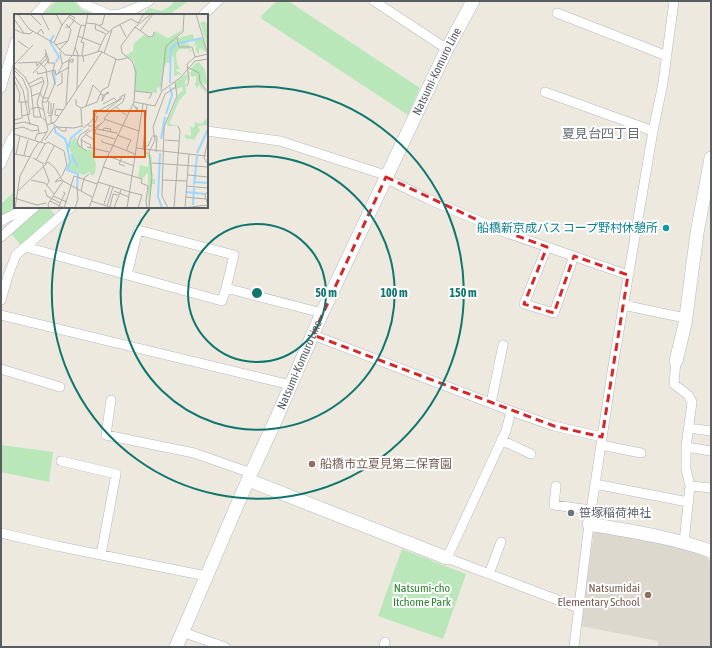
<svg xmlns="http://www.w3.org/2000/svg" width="712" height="648" viewBox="0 0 712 648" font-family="'Asap Condensed','Noto Sans JP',sans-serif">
<rect width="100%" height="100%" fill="#ede9df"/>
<path fill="#dcd8ce" d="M594 531 664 543 706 556 711 563V647H658V641L580 626Z"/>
<path fill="#bae7b9" d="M57 1H73L82 10 98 15H42Z
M172 1H189L168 15H142L149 8 162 11 173 4Z
M277 1H288L420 88 408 115 262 19 261 16Z
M15 191V207H26L1 216V204Z
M40 207H48L56 216 22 246 11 234Z
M1 445 53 452 49 482 1 472Z
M402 549 466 574 443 639 378 616Z"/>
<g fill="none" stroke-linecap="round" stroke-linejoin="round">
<defs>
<path id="street" d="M81 1 84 4 110 15 120 14 136 8 149 1
M374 1 447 49
M557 13 667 56
M35 15 48 1
M203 15 218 1
M1 88 15 42
M545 92 653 131
M207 131 280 141 382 174 391 181 428 199 507 233 628 275
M1 164 10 142 15 134
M1 221 24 209 32 208
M1 237 35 207
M26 247 222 301 226 288 322 313
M547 247 524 304 554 313 574 256
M127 275 138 230 234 255 226 288
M1 300 8 276 16 255 71 207
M623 305 685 318
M1 315 291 385
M313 335 511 411 506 431 447 558 579 608
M676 361 674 384 688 395 692 402 686 447V469L690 486 684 542
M1 369 60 387
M111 400 106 435 194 453 251 473
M491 403 503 345
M511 411 554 426 602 437
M689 428 711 431
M501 440 531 454
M601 445 641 453
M686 447 711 451
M61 461 116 474 101 555
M595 484 688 502
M556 486 554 505 591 510
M690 486 711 488
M1 533 57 546 206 576
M489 574 501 542
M182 632 225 647
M384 647 385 642
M574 647 589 524 612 372 653 131 663 83 674 1"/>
<g id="secondary">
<path d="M676 361 685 324 697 233 711 158"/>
<path d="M248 480 447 558"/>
<path d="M589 524C630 531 671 537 711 551"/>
<path id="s1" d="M176 647 248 480 277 417 322 313 447 49 473 1"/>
</g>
</defs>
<use href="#street" stroke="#b5b8be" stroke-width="10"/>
<use href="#secondary" stroke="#b5bac0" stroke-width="14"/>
<use href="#street" stroke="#fff" stroke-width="9"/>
<use href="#secondary" stroke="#fff" stroke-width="13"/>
</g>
<path fill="none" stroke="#d62828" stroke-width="3" stroke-dasharray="8 5" stroke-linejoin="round" d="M386 177 488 225 547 247 524 304 554 313 574 256 628 275 602 437 554 426 313 335Z"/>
<g fill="none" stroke="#0f766e" stroke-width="2">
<circle cx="257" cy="293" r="69"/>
<path d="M208 165A137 137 0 1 1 150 208"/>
<path d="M207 93A206 206 0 1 1 70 208"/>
</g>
<circle fill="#0f9aa8" stroke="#fff" stroke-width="1.5" cx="666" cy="228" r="4"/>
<g fill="#8d6e63" stroke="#fff" stroke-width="1.5">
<circle cx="312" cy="464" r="4"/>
<circle cx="648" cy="595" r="4"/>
</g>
<circle fill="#6b7280" stroke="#fff" stroke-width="1.5" cx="571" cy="513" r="4"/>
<g text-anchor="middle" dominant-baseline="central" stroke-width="4" stroke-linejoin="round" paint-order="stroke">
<g font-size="12" fill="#585d62" stroke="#fff">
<text stroke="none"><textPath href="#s1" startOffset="632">Natsumi-Komuro Line</textPath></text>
<text stroke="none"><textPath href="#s1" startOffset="308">Natsumi-Komuro Line</textPath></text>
</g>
<g font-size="12" fill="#0d838f" stroke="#fff" text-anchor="end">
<text x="658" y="228">船橋新京成バス コープ野村休憩所</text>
</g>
<g font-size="12" fill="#785e54" stroke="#fff" text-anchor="start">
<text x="320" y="464">船橋市立夏見第二保育園</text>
<text x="640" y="588" text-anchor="end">Natsumidai<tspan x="640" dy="14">Elementary School</tspan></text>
</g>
<g font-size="12" fill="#5b616d" stroke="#fff" text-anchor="start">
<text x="579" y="513">笹塚稲荷神社</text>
</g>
<g font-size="12" fill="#2d852e" stroke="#fff">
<text x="422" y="588">Natsumi-cho<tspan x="422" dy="14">Itchome Park</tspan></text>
</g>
<g font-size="13" fill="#696f74" stroke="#fff">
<text x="601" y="133">夏見台四丁目</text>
</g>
</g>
<g transform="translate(14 14)">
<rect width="194" height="194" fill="#ede9df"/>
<path d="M189 7 194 10V35L186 9ZM168 16 163 24 179 20 180 25 170 31 175 30 178 39 175 35H166L162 39 163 50 166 55H162L163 57 168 60 160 62V44L157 39 156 49H152L150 54 147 73 143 74V79L121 77 120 47 111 42 119 37 120 29 130 21 138 24 141 17 154 24ZM189 24 193 38 185 34V41L181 35 184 31 178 32 181 30 180 26ZM185 48 191 56 194 73 189 68 188 71 194 81 185 71 183 74 180 69H182V62L177 63 176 59 173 60 175 66 172 65 171 70 169 68 172 71V79L165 87 155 110 165 112H154L153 109 165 79 169 77 168 73 162 75V68L175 58 179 57 177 55 181 50ZM194 103V111L184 112 186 116 180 126 171 124V120L177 122 176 112 180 114 181 108 187 110ZM61 122 64 130 73 137 74 135 78 136 82 151 81 159 78 162 75 158 70 161 53 155 58 140 54 133ZM131 137 135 138 138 144V165H141V170H138L134 194V158L128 165 124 163 126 151 134 153 135 146Z" fill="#bae7b9"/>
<path fill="none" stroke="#9dd7ff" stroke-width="2" d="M40 21 36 28 45 43 42 48M40 57 41 71M156 69 157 34 162 30 188 24M152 100 158 81 156 73M41 113V118L51 125 53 131 56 148 53 156 64 160 63 174M147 125 151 103M54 133 57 124 68 115M146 139 144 183 148 194M183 139 194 115M57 140 64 153M181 168 194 169M180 171 183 142M172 178 191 180M179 191 180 174"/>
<path fill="none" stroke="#adada9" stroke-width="1" d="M4 0 15 15 40 29 51 41 70 42 86 37 104 46 113 44M16 0 27 11M27 0 35 16M182 0 194 41M55 3 66 11M0 5 10 19M72 9 82 10 95 18M52 10 55 13 60 7M82 10 81 15 92 20M48 11 56 1 61 4 59 6M85 11H88L91 0M106 11 112 23M121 13 135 23 139 22 140 18M0 15 8 19 16 20 19 17M126 17 139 0M23 20 27 15 30 20M64 22 87 31M69 23 67 28 70 29 68 39 70 48M69 23 74 0M163 24 165 33H178L181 43 173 50 175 66 173 72M4 27 14 34M40 29 48 11 42 0M41 31 54 27M61 33 64 41 63 75M45 36 54 27 57 16 55 13H51M84 37 91 22 99 14 117 5 124 9 130 0M46 38 48 50M90 39 98 16M59 41 67 11 72 12M181 43 194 40M22 48 23 52 32 41M0 51 19 31M30 52 35 47 31 35M0 53 11 63 17 75 20 103H27M175 54 185 59 186 68 194 78M0 56 9 65 14 77V88H5L6 80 0 66M23 57 24 60 41 56 42 61 55 53M19 59 32 45M44 60 49 49 59 45V48H55M0 61 9 76 16 111M14 70 28 63 30 68 23 88 27 103 32 107M43 72 48 69V59M16 73 30 67M121 77 138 79 135 85M147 77 152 32 169 18 170 0M86 80 90 81 95 79 93 78 92 80M89 81 88 87 91 81M17 82 26 79 29 84H34M105 84 111 80 109 88 97 96 90 105 125 117M62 85V91L67 94 83 88 88 76 94 73 102 45M35 87 34 99H36M28 88H33L41 69 38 59 41 49H34L31 39M120 88 122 58 118 47 108 39 107 32 121 13 137 0M89 90 100 84 102 86M119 90 123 96 124 94 121 93M52 91 55 45 58 42M72 92 79 71 87 79M102 93 112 101M67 94 68 113M17 95 24 93 30 96M8 102 16 100 14 88M34 102 38 101 40 89M45 102 41 101 42 95 49 96M0 106 8 104 7 88M38 109 48 117H52V114M0 110 10 108 24 112 25 119M37 110V89M74 110 76 113 80 110 84 103 81 102M87 110 71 120 79 125 82 115 91 106M33 111 41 108 88 38M42 113 60 114 68 112M69 114 77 108 82 99 85 96H86L108 84 90 98 85 96M0 115 9 113 18 117 24 116M83 115 103 119M89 117 90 114 97 115 96 118M80 119 101 125M0 120 25 128M103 121 117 126 112 137M138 122H143L142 138M21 126 23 120 33 118M31 126 41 112M67 126 77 131 76 134M88 126V128L98 131M151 126 165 127M194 126 190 144 194 150M27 128 32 130 34 128 50 137 53 151 48 162M98 131 121 140M129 132H134L138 123M68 133 67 125 72 120M73 133 95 138M122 134 192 142M129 136 133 91M73 137 65 132 63 127 66 121 75 115M0 140 17 143M2 140 6 122M10 141 14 126M94 142 120 152M108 143 105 150 111 152M19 144 30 150M22 146 31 130M138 149 194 153M31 150 40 132M29 151 35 167 33 171M89 153 128 165 127 169 134 172 132 187 133 194M174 161 194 163M47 162 41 168 48 166M17 166 31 169 40 180M149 166 173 167M84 168 116 178M172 172 194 174M31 176 33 182 46 189M67 177 70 164 75 160M100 177 115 183M3 178 34 148 41 154 49 167 78 183M116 178 128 181 124 194M39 182 53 188M171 183 192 185M0 184 23 191 32 189M36 187 50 194M77 187 99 194M90 190 96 172M93 192 99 173M194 192 191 181 194 177M96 193 99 180 104 181M1 194 6 162 20 135 25 128H27L34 116 28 88 34 70 32 55 25 48 4 49M35 194 34 190 49 167M44 194 51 179 49 178M50 194 60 162 83 170M61 194 64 185 63 173M75 194 91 148 120 88 141 92 148 77 167 63 181 47 194 45M100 194 107 176M113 194 129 90M135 194 138 162 135 138 141 126 139 113 151 80 162 73M154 194 148 182 150 113 163 82 161 68M160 194 166 117 164 112M168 194 194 191M171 194 175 140"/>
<path fill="#e15910" fill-opacity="0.15" stroke="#e15910" stroke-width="2" d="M80 97H131V143H80Z"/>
<rect width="194" height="194" fill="none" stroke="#585d62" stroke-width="2"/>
</g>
<circle cx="257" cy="293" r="6" fill="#0f766e" stroke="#fff" stroke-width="2"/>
<g font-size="12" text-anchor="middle" font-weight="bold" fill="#0f766e" stroke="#fff" stroke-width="4" stroke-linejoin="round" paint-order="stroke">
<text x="326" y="297">50 m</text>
<text x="394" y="297">100 m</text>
<text x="463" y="297">150 m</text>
</g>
<rect width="712" height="648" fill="none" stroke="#585d62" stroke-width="4"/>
</svg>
